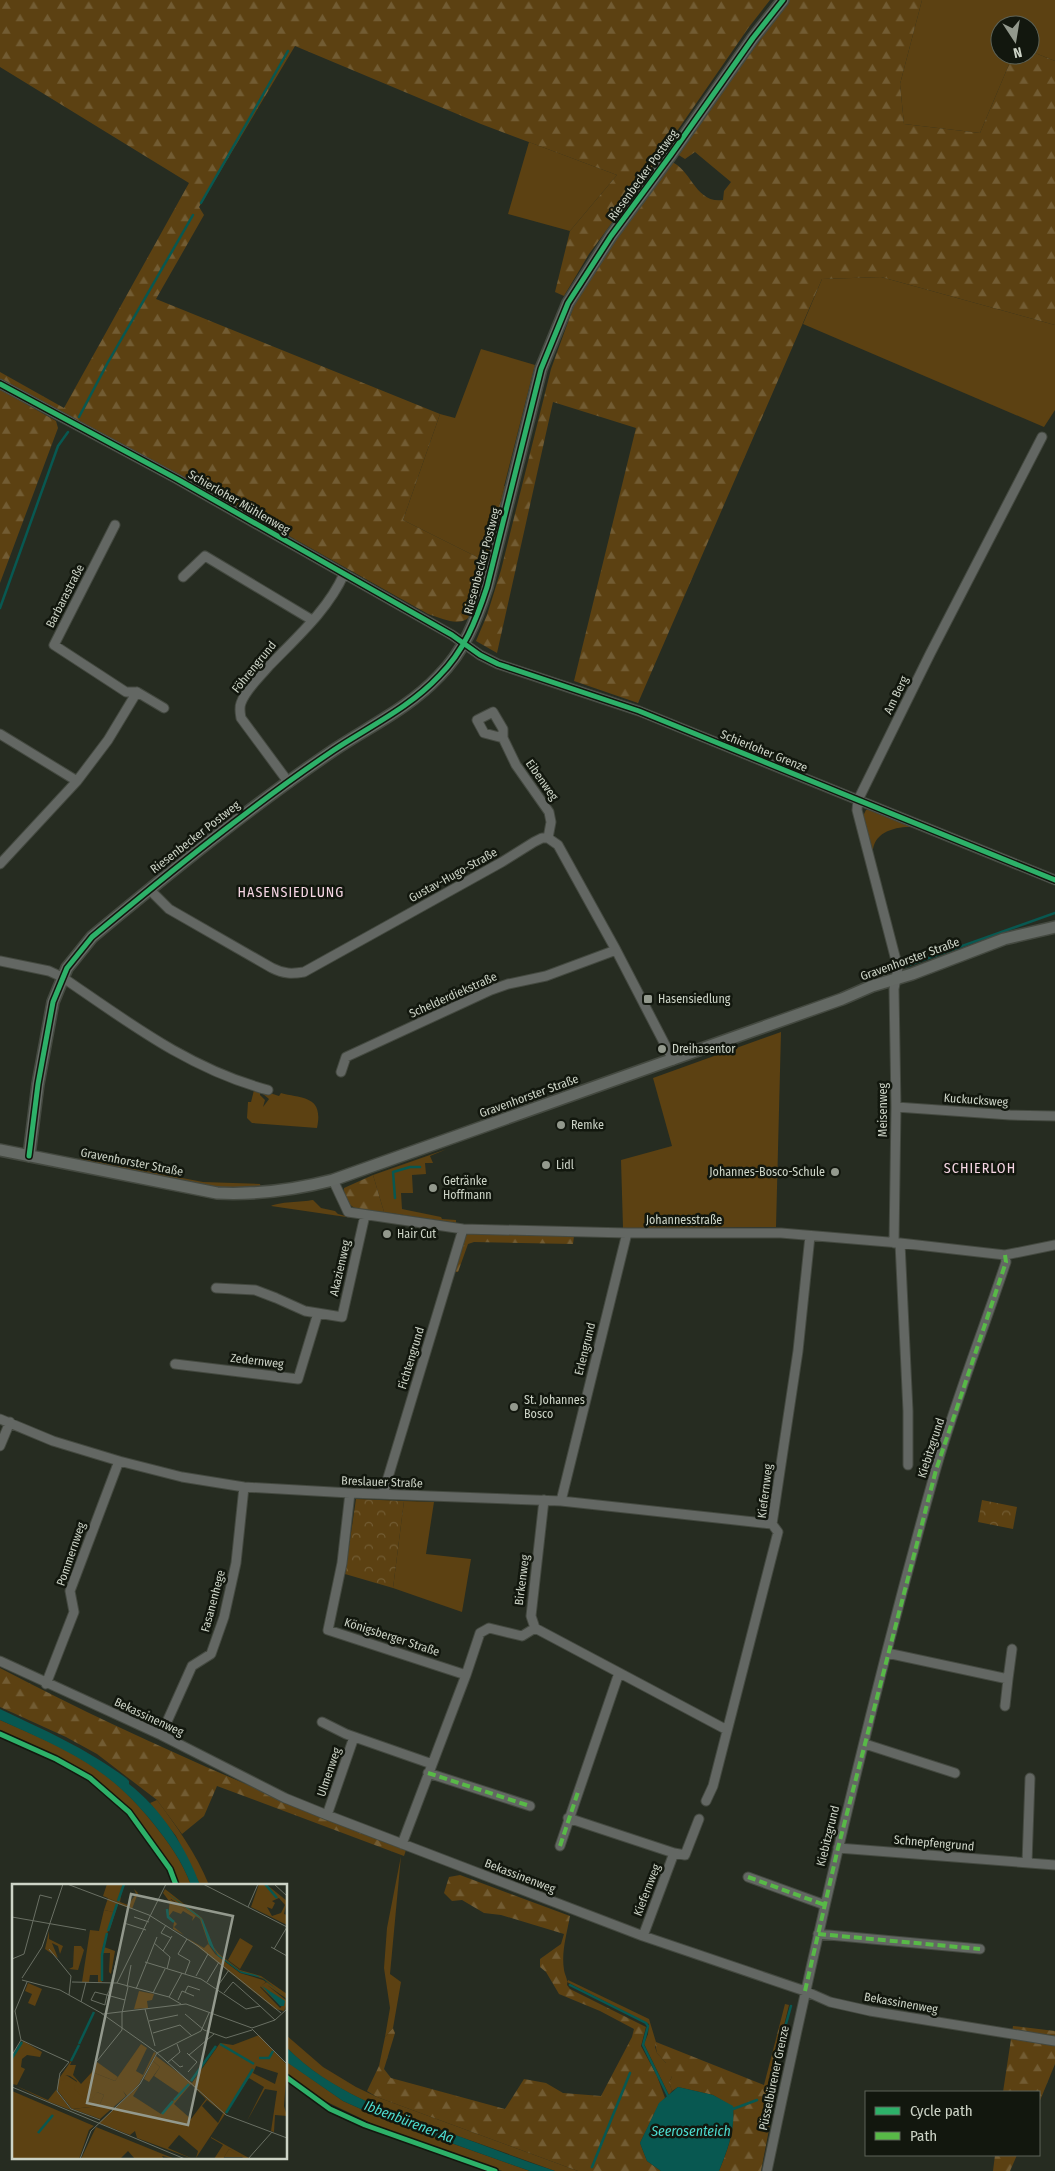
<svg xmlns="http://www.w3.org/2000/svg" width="1055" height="2171" viewBox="0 0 1055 2171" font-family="'Fira Sans Condensed',sans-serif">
<defs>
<pattern id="forest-firs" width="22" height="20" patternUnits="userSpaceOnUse" patternTransform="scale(1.25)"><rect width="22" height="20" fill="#5c4112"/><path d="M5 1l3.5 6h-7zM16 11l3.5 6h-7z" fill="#725c33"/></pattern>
<pattern id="park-crowns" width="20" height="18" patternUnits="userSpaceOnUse" patternTransform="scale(1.25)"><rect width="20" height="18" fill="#5c4112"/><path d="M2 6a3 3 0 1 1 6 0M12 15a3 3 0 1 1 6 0" fill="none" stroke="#725c33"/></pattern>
</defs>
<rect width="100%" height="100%" fill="#262c21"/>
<path fill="#5c4112" d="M922 0H1055V61L1030 51V25H1000V55H1013L980 133 904 124 900 84Z
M529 142 617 175 570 231 508 214Z
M881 277 1055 325V410L1044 427 803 324 822 279Z
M481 349 535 365 485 561 403 520 440 414 455 418Z
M866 810H869L913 827C894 826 871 833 873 855L863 816Z
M781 1032 776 1227 623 1228 621 1160 672 1146 653 1078Z
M254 1090H260V1095L265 1100 263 1107 269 1099 263 1094 264 1091 279 1096 281 1093C302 1099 324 1095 317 1128L252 1123 247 1118 248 1102H251Z
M447 1149 430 1156 433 1163H425L426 1174 412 1175 413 1193H401L402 1209 441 1217 442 1219 456 1220V1223L384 1212 373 1175Z
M79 1158 203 1182 260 1184 261 1187C229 1195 172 1179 139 1173 120 1169 96 1167 79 1158Z
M313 1200 321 1208 335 1211 338 1214 353 1218 271 1206C278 1202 302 1202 313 1200Z
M404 1501 434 1502 426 1554 471 1559 462 1612 393 1588Z
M0 1720C66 1749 107 1765 153 1823 169 1843 182 1861 191 1885H178C157 1836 119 1792 73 1765 50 1752 25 1742 0 1731Z
M157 1800C177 1827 196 1853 209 1885H200L176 1836 150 1803Z
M401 1856 390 1974 401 1982 393 2028 385 2037 390 2008 384 1968 387 1928Z
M568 1980 649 2019 656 2042 655 2047 657 2053 666 2063 672 2077 669 2082 672 2091 669 2095 644 2044 648 2034 649 2024 567 1982Z
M286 2035 323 2067 356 2087 377 2097 578 2171H555C517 2157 478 2143 440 2130 384 2110 329 2091 286 2047Z
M286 2061 343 2101 381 2118 530 2171H502L381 2128 325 2101 286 2074Z"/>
<path fill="url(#forest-firs)" d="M0 0H770L749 27 639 186 589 254 564 296 555 292 570 231 617 175 481 124 295 46 199 207 204 215 156 299 440 414 403 520 485 561 504 486 507 487 474 611C463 630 445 619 428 614L193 482 0 381V372L64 408 189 183 0 67Z
M789 0H922L900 84 904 124 980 133 1013 55H1030V51L1055 61V325L881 277 822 279 638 703 574 681 636 428 553 402 497 653 476 641 487 615 501 570 551 369 576 300 609 248 671 162C691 168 695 204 723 200L724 191 731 182 695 152 685 159 677 154Z
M0 389 56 421 58 428 0 583Z
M373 1175 384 1212C366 1211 343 1212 344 1188Z
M469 1232 574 1236 573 1244 474 1242 468 1244 458 1272H455L464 1239Z
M0 1668C131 1737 268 1795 406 1850L404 1856 217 1786 204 1816 182 1834 157 1800 97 1754 66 1737 0 1707Z
M460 1875 570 1916C567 1933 561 1952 564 1970 565 1976 568 1979 567 1985L570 1989 646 2027 641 2046 657 2076 665 2098 659 2104 640 2143 647 2161 661 2171H578L377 2097 367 2091 379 2066 385 2037 393 2028 395 2033 384 2069 391 2078 505 2109 524 2079 546 2083 563 2093 601 2096 632 2037 634 2029 600 2011 559 1994 546 1972 540 1967V1959L561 1944 564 1934 501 1915 484 1913 462 1900 452 1901 444 1893 449 1877Z
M785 2004 789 2005 764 2106 773 2109 761 2171H719C728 2149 735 2130 733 2107L713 2095 678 2087 672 2091 669 2082 672 2077 666 2070V2063L657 2053 655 2043 656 2042 764 2085Z
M1013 2026 1055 2031V2064L1039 2103V2092H1003Z
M995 2155H1017L1010 2171H993Z"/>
<path fill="url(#park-crowns)" d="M356 1499 404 1501 393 1588 345 1574Z
M982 1500 1017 1507 1013 1529 978 1522Z"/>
<path fill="#085851" d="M0 1709C46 1731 84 1747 126 1778L129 1781V1784C161 1809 186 1847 200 1885H191C182 1861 169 1843 153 1823 106 1765 66 1750 0 1720Z
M286 2047C332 2093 388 2111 447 2132 483 2145 519 2159 555 2171H530L381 2118 343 2101 288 2063Z
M678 2087 713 2095 733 2106C735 2131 728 2148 719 2171H661L647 2161 640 2143 659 2103Z"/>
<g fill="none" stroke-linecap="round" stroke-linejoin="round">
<path stroke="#085851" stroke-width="2.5" d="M201 203 288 51
M79 417 107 364 193 215
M0 608 58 446 68 432
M906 966 1055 913
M395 1198 393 1172 410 1167H420
M570 1985 646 2023 648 2026 643 2045 668 2096
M784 2031 791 2006
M765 2098 771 2092 781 2047
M733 2109 757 2100
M592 2167 630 2073"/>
<defs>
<path id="street" d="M0 384 177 479 452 635 480 655 498 664 639 711 1055 880
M115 525 54 645 126 692H137
M183 577 205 556 312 620
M0 734 77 781
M503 738 484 733 477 720 493 712 503 729V738L516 765 549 812 551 822 548 838
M289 783 241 718C240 712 239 708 241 703 246 689 260 677 269 666 296 638 328 610 344 574
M0 864 77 781 108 740 137 692 164 708
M150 890 169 909 272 968C284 974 292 974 304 972L502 862 534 842 542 838H548L558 845 616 950 673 1060
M0 961 49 971 62 977C128 1022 189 1069 268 1090
M341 1072 346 1057 491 990 508 984 546 976 616 950
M896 1107 1010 1115 1055 1116
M333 1180 348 1212 463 1229 627 1233H781L900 1243 1005 1255 1055 1245
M894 1243 896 1107 894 989 898 968 857 810 858 800 930 654 1042 437
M900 1243 908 1411V1465
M216 1288 255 1290 276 1298 305 1311 342 1317 365 1215
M175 1364 298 1379 318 1313
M0 1419 53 1441 119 1461 182 1477 244 1487 350 1493 561 1501 772 1524
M0 1446 10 1422
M350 1493 342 1563 328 1630 466 1675 402 1844
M383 1494 463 1229
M544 1500 531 1616 535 1628 727 1730
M561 1501 627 1233
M887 1653 1008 1679 1005 1706
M0 1661 161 1735 285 1798 327 1815 643 1936 805 1991 830 2002 870 2011 1055 2041
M466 1675 480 1633 489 1628 522 1636 535 1628
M1008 1679 1012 1649
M46 1684 74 1612 70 1591 119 1461
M322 1722 346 1734 432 1764
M161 1735 192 1666 211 1654 224 1617 236 1563 244 1487
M865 1744 955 1773
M428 1773 530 1806
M706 1801 713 1786 778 1532 772 1524 798 1351 810 1236
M327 1815 354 1737
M568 1818 674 1853 643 1936
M560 1846 619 1673
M838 1848 1055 1865
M674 1853 685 1855 699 1819
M1027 1863 1030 1778
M748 1877 825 1905
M818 1934 980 1949
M767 2171C816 1936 870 1703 935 1472 955 1402 983 1331 1006 1262L1005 1255"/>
<path id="secondary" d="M0 1150 217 1193C258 1195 294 1190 333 1180L842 999 872 986 912 974 1004 939 1055 927
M29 1156 38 1084 53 1002 67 968 92 937C169 873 251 806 334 750 370 726 409 708 439 676 464 651 476 621 487 587L541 369 568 303 611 236 670 156 753 38 783 0"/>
</defs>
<use href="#street" stroke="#444940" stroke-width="11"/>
<use href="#secondary" stroke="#444940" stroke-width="14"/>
<use href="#street" stroke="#636763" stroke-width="9"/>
<use href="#secondary" stroke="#646964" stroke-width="11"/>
<path stroke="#58b947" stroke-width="4" stroke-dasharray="8 4" stroke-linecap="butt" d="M428 1773 530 1806
M560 1846 579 1789
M748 1877 825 1905
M818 1934 980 1949
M805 1991 838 1848 936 1470 1006 1262 1005 1255"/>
<defs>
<path id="cycleway" d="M0 384 177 479 452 635 480 655 498 664 639 711 1055 880
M29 1156 38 1084 53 1002 67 968 92 937C169 873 251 806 334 750 370 726 409 708 439 676 464 651 476 621 487 587L541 369 568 303 611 236 670 156 753 38 783 0
M0 1734 56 1759 90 1778 129 1812 170 1869 176 1885
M286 2077 330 2109 365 2125 495 2171"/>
</defs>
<use href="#cycleway" stroke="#12170e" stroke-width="8"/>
<use href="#cycleway" stroke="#2db169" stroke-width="5"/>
</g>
<g fill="#93998d" stroke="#12170e" stroke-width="2">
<rect x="643" y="994" width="10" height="10" rx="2.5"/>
<circle cx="662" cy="1049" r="5"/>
<circle cx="561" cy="1125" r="5"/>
<circle cx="546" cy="1165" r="5"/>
<circle cx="835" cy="1172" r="5"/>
<circle cx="433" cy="1188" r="5"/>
<circle cx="387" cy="1234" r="5"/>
<circle cx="514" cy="1407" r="5"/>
</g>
<g text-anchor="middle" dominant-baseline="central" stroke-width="5" stroke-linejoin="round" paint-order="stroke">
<g font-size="12" fill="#cdd4c7" stroke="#12170e">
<text transform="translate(643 175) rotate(-54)">Riesenbecker Postweg</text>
<text transform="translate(239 502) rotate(30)">Schierloher Mühlenweg</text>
<text transform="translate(482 561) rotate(-75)">Riesenbecker Postweg</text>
<text transform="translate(65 596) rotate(-63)">Barbarastraße</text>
<text transform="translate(254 667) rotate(-51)">Föhrengrund</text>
<text transform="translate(896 695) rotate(-64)">Am Berg</text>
<text transform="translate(764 751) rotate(22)">Schierloher Grenze</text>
<text transform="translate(542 780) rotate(55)">Eibenweg</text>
<text transform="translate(195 837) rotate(-38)">Riesenbecker Postweg</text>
<text transform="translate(453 875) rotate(-29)">Gustav-Hugo-Straße</text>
<text transform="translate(910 959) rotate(-20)">Gravenhorster Straße</text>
<text transform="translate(453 995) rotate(-24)">Schelderdiekstraße</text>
<text transform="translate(529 1096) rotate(-20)">Gravenhorster Straße</text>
<text transform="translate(976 1100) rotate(4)">Kuckucksweg</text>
<text transform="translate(883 1110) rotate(-90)">Meisenweg</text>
<text transform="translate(132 1162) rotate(11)">Gravenhorster Straße</text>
<text x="684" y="1220">Johannesstraße</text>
<text transform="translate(340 1268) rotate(-77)">Akazienweg</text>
<text transform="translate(585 1349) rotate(-76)">Erlengrund</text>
<text transform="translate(411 1358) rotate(-73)">Fichtengrund</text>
<text transform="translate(257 1361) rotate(7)">Zedernweg</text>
<text transform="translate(931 1448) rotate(-72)">Kiebitzgrund</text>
<text transform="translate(382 1482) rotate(2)">Breslauer Straße</text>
<text transform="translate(765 1491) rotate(-83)">Kiefernweg</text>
<text transform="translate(71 1554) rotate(-71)">Pommernweg</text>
<text transform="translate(522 1580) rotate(-83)">Birkenweg</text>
<text transform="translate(213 1601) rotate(-75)">Fasanenhege</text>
<text transform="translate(392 1637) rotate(18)">Königsberger Straße</text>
<text transform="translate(149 1717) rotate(25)">Bekassinenweg</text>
<text transform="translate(329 1772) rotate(-71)">Ulmenweg</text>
<text transform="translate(828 1836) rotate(-76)">Kiebitzgrund</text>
<text transform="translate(934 1843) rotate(5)">Schnepfengrund</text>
<text transform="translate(520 1876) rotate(21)">Bekassinenweg</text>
<text transform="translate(647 1890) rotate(-69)">Kiefernweg</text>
<text transform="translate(901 2003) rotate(10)">Bekassinenweg</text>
<text transform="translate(774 2078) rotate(-78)">Püsselbürener Grenze</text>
</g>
<g font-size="12" fill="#cdd4c7" stroke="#12170e" text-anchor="start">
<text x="658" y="999">Hasensiedlung</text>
<text x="672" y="1049">Dreihasentor</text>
<text x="571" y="1125">Remke</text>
<text x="556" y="1165">Lidl</text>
<text x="825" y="1172" text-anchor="end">Johannes-Bosco-Schule</text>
<text x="443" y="1181">Getränke<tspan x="443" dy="14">Hoffmann</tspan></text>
<text x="397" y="1234">Hair Cut</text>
<text x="524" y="1400">St. Johannes<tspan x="524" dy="14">Bosco</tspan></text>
</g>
<g font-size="14" letter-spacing="1" fill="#f5d5e3" stroke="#12170e">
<text x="291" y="892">HASENSIEDLUNG</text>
<text x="980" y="1168">SCHIERLOH</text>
</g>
<g font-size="14" font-style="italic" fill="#4ddcd0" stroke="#12170e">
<text transform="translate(409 2122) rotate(21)">Ibbenbürener Aa</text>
<text x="691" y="2131">Seerosenteich</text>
</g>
</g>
<g transform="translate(12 1884)">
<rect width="275" height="275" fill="#262c21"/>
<path d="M95 0 111 1 105 18 91 12ZM247 0H254L275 17 272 30 275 31V41L239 23ZM267 14 273 21 269 29 260 32 255 23 260 25 263 19 260 17ZM153 5 190 34 199 60 207 70 228 86 249 92 275 110V115L255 101 275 117 273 126 248 102 255 98 263 104 252 95 228 87 206 71 197 57 198 64 188 35 159 15 157 17 151 9ZM92 26 102 28 90 66V98H86V91H78L77 98H70L78 46 87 47ZM228 54 241 62 228 85 216 76ZM62 62H69L72 66 66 86 57 85 61 83ZM16 99 30 105 23 122 16 119 20 110 13 107ZM127 107 142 110 140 116 135 117 136 124 122 125ZM11 157 30 168 28 173 15 171 10 175 9 183 13 185 5 201 0 200V175ZM141 177 148 183 137 198 132 195ZM85 178 106 193 103 197 80 188ZM54 191 65 198 74 212 85 208 92 211 87 222 60 225 46 207V196ZM217 265 234 273H212Z" fill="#5c4112" fill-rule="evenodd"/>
<path d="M111 0 108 18 116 21 124 10 122 5 126 9 120 25 106 20 97 48 101 28 92 26 86 46 92 26 96 14 105 18ZM158 15 184 32 180 37 181 33 171 27 169 30 161 27 157 32 165 40 162 43 172 51 161 45 162 38 156 33ZM37 47V55L51 62 48 70 46 62 40 59 46 74 33 65ZM95 48 92 63 103 67 99 90 97 88 98 69H90ZM175 54 192 64 196 60 203 70 228 89 251 96 254 98 248 103 268 124 274 119 272 127 263 125ZM82 127 58 181H64L61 191 69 200 80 188 103 197 129 160 135 164 124 187 131 191 142 168 144 169 127 200 115 212 111 207 114 212 88 235 61 225 87 222 92 211 85 208 79 216 71 214 62 204 65 197 58 192 54 191 51 197 46 196 59 177ZM247 151 275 181 272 222 275 232 263 231 262 248 259 247 265 207 253 205 235 237 252 203 237 194 184 274 186 267 167 251 156 264 181 275 125 254 123 247 118 251 87 239 128 201 121 212 149 230 161 217 167 209 142 192 148 183 141 177 144 172 180 199 208 159 221 161ZM244 182 266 189 263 200 241 189ZM179 200 194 215 179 235 162 220ZM195 216 211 229 206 239 190 222ZM0 200 36 216 44 206 59 226 87 237 35 217ZM0 207 82 242 77 246 67 275H0ZM84 243 163 275 150 272 152 275H123L116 267 108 275H69ZM199 254V253L237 274 233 275 217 265 211 275H202L211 261Z" fill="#5c4112" fill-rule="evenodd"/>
<path d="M152 7 186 31 191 36 204 69 228 87 244 91 252 95 275 114 250 94 229 89 206 72 197 60 189 35ZM250 102 273 117 272 122H268Z" fill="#085851"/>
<path fill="none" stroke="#085851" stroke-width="2.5" d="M253 0 265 14M106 17 112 0M155 25 156 33 162 38M96 47 105 20M90 97V71L95 49M67 160 82 128M208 160 242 180M0 174 10 158M247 174H257L261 167M59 177 67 161M179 197 204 162M162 216 177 200M214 229 241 185M150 230 161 217M26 249 41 231"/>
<path fill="none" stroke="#696f63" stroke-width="1" d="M55 0 137 31 186 62 269 129M191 0 275 43M262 0 275 12M236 23 246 0M0 33 74 46M122 33 137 38M112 39 134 46M154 41 149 49 159 54M142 59 158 73 155 85M259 63 275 72M37 65 59 92 57 111M262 65 275 43M107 66 99 99 97 107 95 111 93 120V121L79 116 83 108 95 111 102 113 113 116M151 67 160 52M0 75 12 70 28 11 40 14M133 78 189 95 234 125 248 122 263 136M173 90 178 77 166 70 175 55M184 92 196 70M10 94 30 63 51 0M10 96 48 106 91 130 174 120 240 144 263 136 275 125M15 98 3 127 9 156 57 178 48 189 45 207 59 225 88 236M60 98 105 99 157 113 169 120M195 98 207 78M105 99 154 0M115 103 119 81M205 103 217 86M124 105 145 53M173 108 176 102 188 106M141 109 153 85M212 109 221 98 248 122M157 113 170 89M166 116 170 107 182 112M69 118 74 98M133 125 143 162M89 129 144 168 214 231 275 254M173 130 192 146 214 154 240 146M137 137 166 131M240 145 275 180M141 149 168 141 180 152M175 169 177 171 202 150M0 171 9 156M159 175 168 183 171 182M85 177 110 146V129L116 103M155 179 168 168 165 160M176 188 185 178 177 171M0 203 173 275M68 275 79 247 128 200 145 169 189 147 197 129M236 275 260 248"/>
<path fill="#93998d" fill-opacity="0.15" stroke="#93998d" stroke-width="2.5" d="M119 10 221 32 176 241 75 219Z"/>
<rect width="275" height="275" fill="none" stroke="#cdd4c7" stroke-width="2.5"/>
</g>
<rect x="865" y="2091" width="175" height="65" fill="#12170e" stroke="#5d6358"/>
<rect x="875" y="2107" width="25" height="8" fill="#2db169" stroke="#5d6358"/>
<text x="910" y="2116" font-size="15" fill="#cdd4c7">Cycle path</text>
<rect x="875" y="2132" width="25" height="8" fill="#58b947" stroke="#5d6358"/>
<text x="910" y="2141" font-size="15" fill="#cdd4c7">Path</text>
<g transform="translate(1015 40) rotate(168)"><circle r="24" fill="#12170e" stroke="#5d6358"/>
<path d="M0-4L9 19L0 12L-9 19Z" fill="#93998d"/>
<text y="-8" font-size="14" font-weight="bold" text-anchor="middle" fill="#cdd4c7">N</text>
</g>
</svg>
